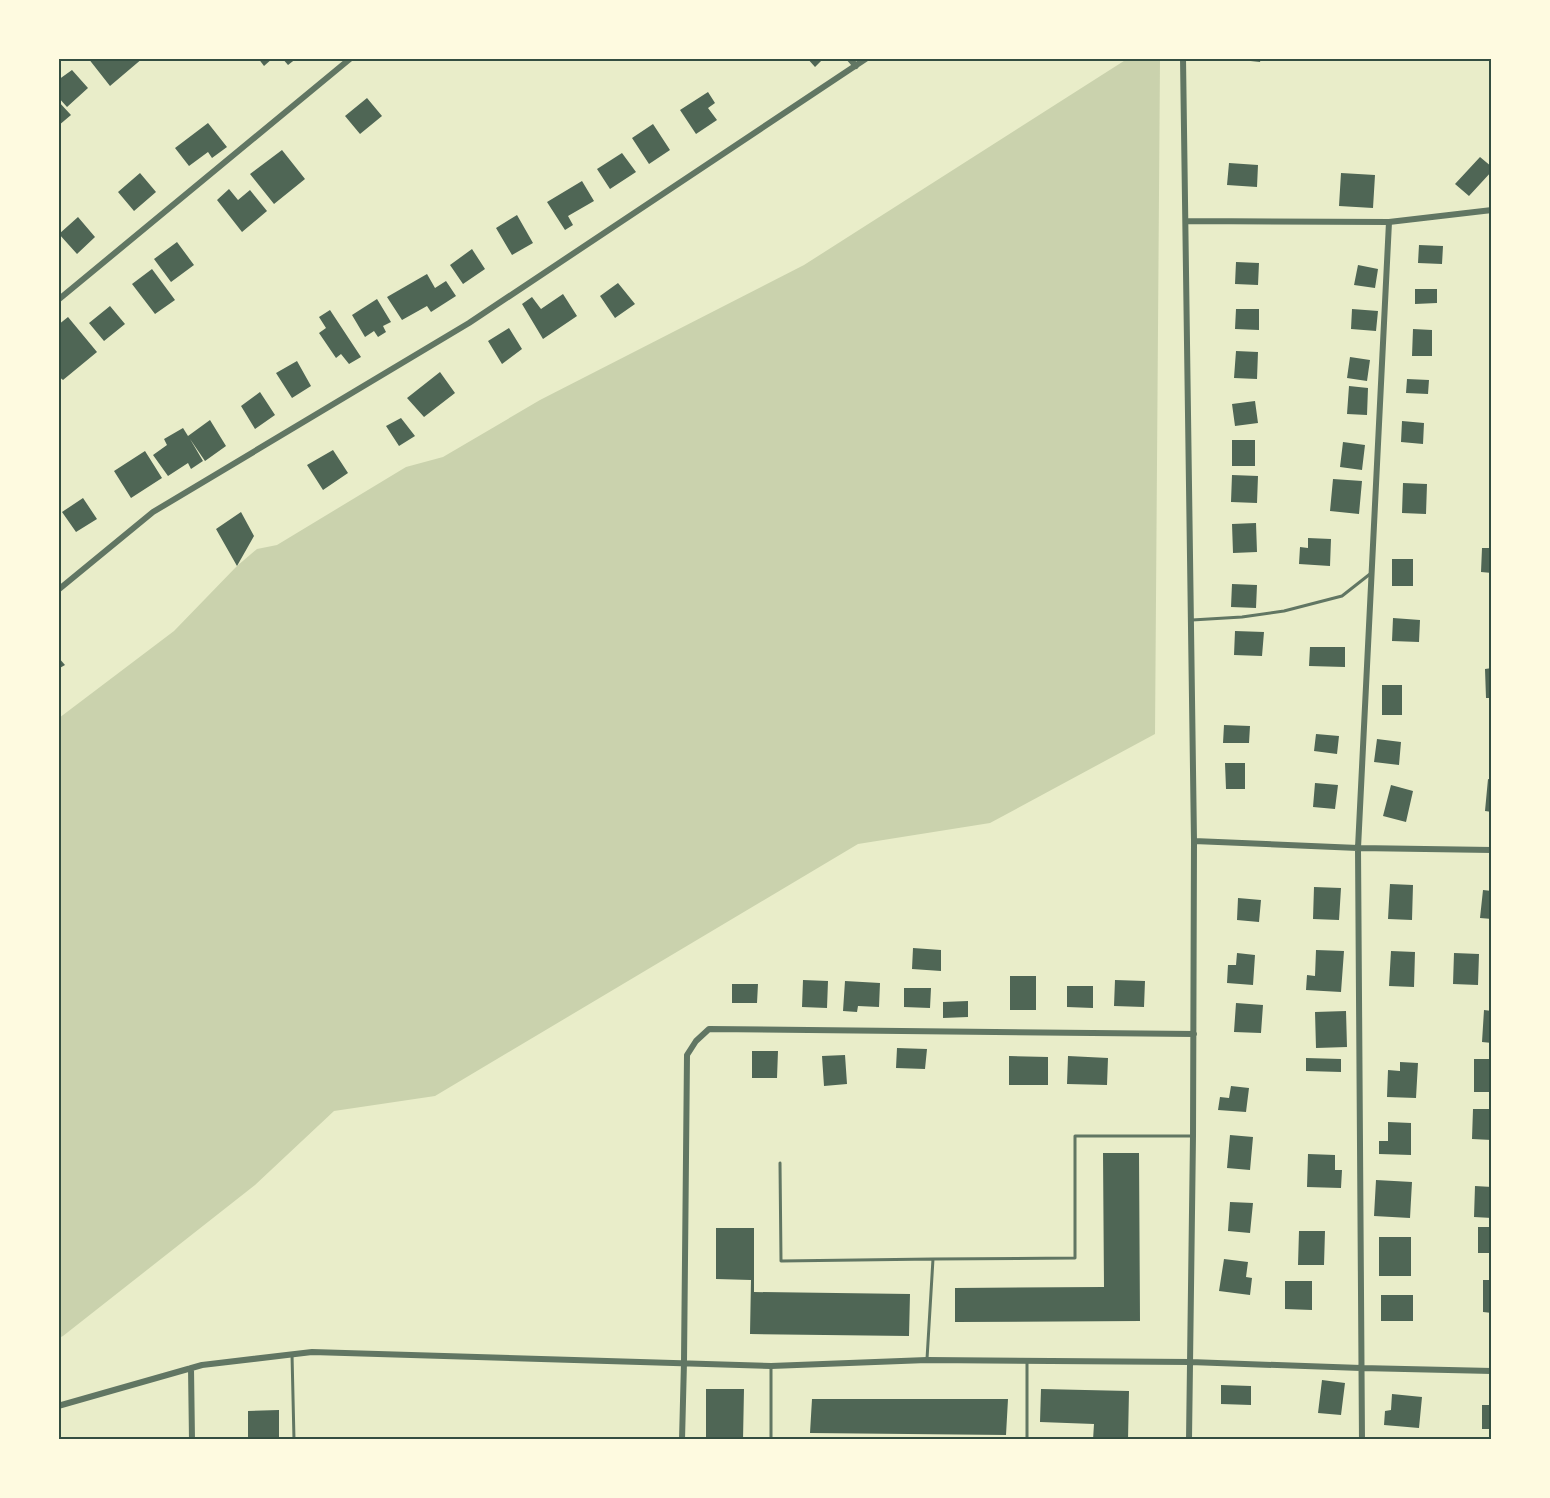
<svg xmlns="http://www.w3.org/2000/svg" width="1550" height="1498" viewBox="0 0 1550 1498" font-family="'PT Sans Narrow',sans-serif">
<rect width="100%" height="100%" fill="#e9edc9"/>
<path fill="#cad2ad" d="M1127 59H1160L1155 734 990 823 858 844 435 1096 334 1111 255 1185 63 1336 59 1338V718L174 631 237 566 257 549 277 545 406 467 443 457 540 400 804 265Z"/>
<path fill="#4f6655" d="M88 58H143L110 86Z
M258 58H273L264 66Z
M282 58H297L288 65Z
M807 58H824L815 67Z
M1241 58H1261L1260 62 1241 60Z
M72 70 88 88 67 107 58 97V80Z
M708 92 715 103 708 108 717 120 696 134 680 110Z
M367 98 382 116 360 134 345 116Z
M58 101 71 115 58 126Z
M208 123 227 147 212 158 208 152 189 166 175 148Z
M653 124 670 150 649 164 632 138Z
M282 150 305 179 274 204 250 174Z
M622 153 636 172 610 189 597 169Z
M1480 157 1492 167V171L1469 196 1455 184Z
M1229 163 1258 165 1257 187 1227 185Z
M140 173 156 192 134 211 118 192Z
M1341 173 1375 175 1373 208 1339 206Z
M582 181 594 201 568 216 573 225 565 230 547 202Z
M229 189 238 200 250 190 267 211 242 232 217 200Z
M517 215 533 243 512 255 496 228Z
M78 217 95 237 77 254 59 234Z
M177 242 194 265 171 282 154 259Z
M1419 245 1443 246 1442 264 1418 263Z
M472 249 485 269 463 284 450 265Z
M1236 262 1259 263 1258 285 1235 284Z
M1358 265 1378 269 1375 288 1354 285Z
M152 269 175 300 155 314 132 284Z
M427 274 435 288 446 281 456 296 431 312 427 306 402 320 387 297Z
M618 283 635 304 615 318 600 296Z
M1415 289H1437V303L1415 304Z
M563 294 577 316 543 339 522 304 532 297 541 309Z
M377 299 391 322 383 326 386 332 378 337 374 331 365 337 352 315Z
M110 306 125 324 104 341 89 323Z
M1236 309H1259V330L1235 329Z
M1352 309 1378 311 1376 331 1351 329Z
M330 310 361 357 349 364 341 354 336 358 319 333 326 328 319 317Z
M68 317 97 352 63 380 58 376V325Z
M509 328 522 349 502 364 488 341Z
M1413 329 1432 330V356H1412Z
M1236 351 1258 352 1257 379 1234 378Z
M1350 357 1370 360 1367 381 1347 378Z
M297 361 311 386 292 398 276 373Z
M440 372 455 393 424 417 407 398Z
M1407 379 1429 380 1428 394 1406 393Z
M1349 386 1368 388 1367 415 1347 414Z
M260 392 275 415 255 429 241 406Z
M1255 401 1258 423 1235 426 1232 404Z
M401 418 415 436 399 446 386 426Z
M210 420 226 446 205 461 190 439 203 461 191 469 188 463 168 476 153 455 167 445 164 439 183 428 188 436Z
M1402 421 1424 423 1423 444 1401 442Z
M1232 440H1255V466H1232Z
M1343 442 1365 445 1362 470 1340 467Z
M333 450 348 473 323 490 307 465Z
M145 451 162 478 131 498 114 471Z
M1232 475 1258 476 1257 503 1231 502Z
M1333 479 1362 481 1359 514 1330 511Z
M1403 483 1427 484 1426 514 1402 513Z
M83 498 97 519 76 532 62 512Z
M241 512 254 536 237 566 216 529Z
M1256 523 1257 552 1233 553 1232 524Z
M1308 538 1331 539 1330 566 1299 564 1300 547 1308 548Z
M1482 548H1492V573L1481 572Z
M1392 559H1413V586H1392Z
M1232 584 1257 585 1256 608 1231 607Z
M1393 618 1420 620 1419 642 1392 641Z
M1235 631 1264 632 1262 656 1234 655Z
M1310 647H1345V667L1309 666Z
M58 657 65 665 58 669Z
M1492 668V698H1486L1485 669Z
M1382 685H1402V715H1382Z
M1224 725 1250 726 1249 743H1223Z
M1316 734 1339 736 1337 754 1314 751Z
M1377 739 1401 742 1399 765 1374 762Z
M1225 763H1245V789H1226Z
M1488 779 1492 780V812L1485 811Z
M1315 783 1338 785 1335 809 1313 807Z
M1391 785 1413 791 1406 822 1383 816Z
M1390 884 1413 885 1412 920 1388 919Z
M1314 887 1341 888 1339 920 1313 919Z
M1483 890 1492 891V919L1480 918Z
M1238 898 1261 900 1259 922 1237 920Z
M913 948 941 950V971L912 969Z
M1316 950 1344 951 1341 992 1306 990 1307 975 1315 976Z
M1391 951 1415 952 1414 987 1389 986Z
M1237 953 1255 955 1253 985 1227 983 1228 965H1236Z
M1454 953 1479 954 1478 985 1453 984Z
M1010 976H1036V1010H1010Z
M803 980 828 981 827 1008 802 1007Z
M1115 980 1145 981 1144 1007 1114 1006Z
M845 981 880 983 879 1007 858 1006 857 1012 843 1011Z
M732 984H758L757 1003H732Z
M1067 986H1093V1008L1067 1007Z
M904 988H931L930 1008 904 1007Z
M968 1001V1017L943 1018V1002Z
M1236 1003 1263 1005 1261 1033 1234 1032Z
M1484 1010 1492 1011V1043L1482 1042Z
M1346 1011 1347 1047 1316 1048 1315 1012Z
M897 1048 927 1049 925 1069 896 1068Z
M752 1051H778L777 1078H752Z
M845 1055 847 1084 824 1086 822 1056Z
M1009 1056 1048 1057V1085H1009Z
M1068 1056 1108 1058 1107 1085 1067 1084Z
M1306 1058 1341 1059V1072L1306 1071Z
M1474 1059H1492V1092H1474Z
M1400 1062 1418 1063 1416 1098 1387 1097 1388 1070 1400 1071Z
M1231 1086 1249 1088 1246 1112 1218 1110 1220 1097 1229 1098Z
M1473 1109H1492V1140L1472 1139Z
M1388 1122 1411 1123V1155L1379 1154V1141H1388Z
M1230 1135 1253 1137 1250 1170 1227 1168Z
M1103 1153H1139L1140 1321 955 1322V1288L1104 1287Z
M1308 1154 1335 1155V1170H1342L1341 1188 1307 1187Z
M1376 1180 1412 1182 1410 1218 1374 1216Z
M1475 1186 1492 1187V1218L1474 1217Z
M1230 1202 1253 1203 1250 1233 1228 1231Z
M1478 1227H1492V1253H1478Z
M716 1228H754V1292L910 1294 909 1336 750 1334 751 1280 716 1279Z
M1299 1231H1325L1324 1265H1298Z
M1379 1237H1411V1276H1379Z
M1224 1259 1248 1262 1246 1277 1252 1278 1250 1295 1219 1291Z
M1483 1280H1492V1313L1483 1312Z
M1285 1281H1312V1310L1285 1309Z
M1381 1295H1413V1321H1381Z
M1322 1380 1345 1383 1341 1415 1318 1413Z
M1221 1385 1251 1386V1405L1221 1404Z
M706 1389H744L743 1440H706Z
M1041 1389 1129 1391 1128 1440H1093L1094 1424 1040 1422Z
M1392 1394 1422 1397 1419 1428 1384 1425 1385 1411 1391 1410Z
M812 1399H1008L1006 1435 810 1433Z
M1482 1405H1492V1429H1482Z
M279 1410V1440H248V1411Z"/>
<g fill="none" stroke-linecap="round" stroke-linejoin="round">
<path stroke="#617663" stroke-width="3" d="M1192 620 1242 617 1284 611 1342 596 1370 574
M780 1163 781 1261 933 1259
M292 1354 294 1440
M927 1359 933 1259 1075 1258V1136H1193
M1027 1362V1440
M771 1440V1366"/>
<path stroke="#617663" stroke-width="6" d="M849 58 856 66
M1183 58 1194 841 1193 1136 1189 1440
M1186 221 1389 222 1492 210
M58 300 351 58
M58 590 153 512 469 323 867 58
M1194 841 1358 848 1492 850
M191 1368 192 1440
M58 1406 202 1365 312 1352 771 1366 927 1360 1190 1362 1361 1368 1492 1371
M682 1440 684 1362 687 1055 696 1041 709 1029 1194 1034
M1362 1440 1358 848 1389 222"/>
</g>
<rect width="1550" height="1498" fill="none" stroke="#fefae0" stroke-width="120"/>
<rect x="60" y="60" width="1430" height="1378" fill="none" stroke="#344e41" stroke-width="2"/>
</svg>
